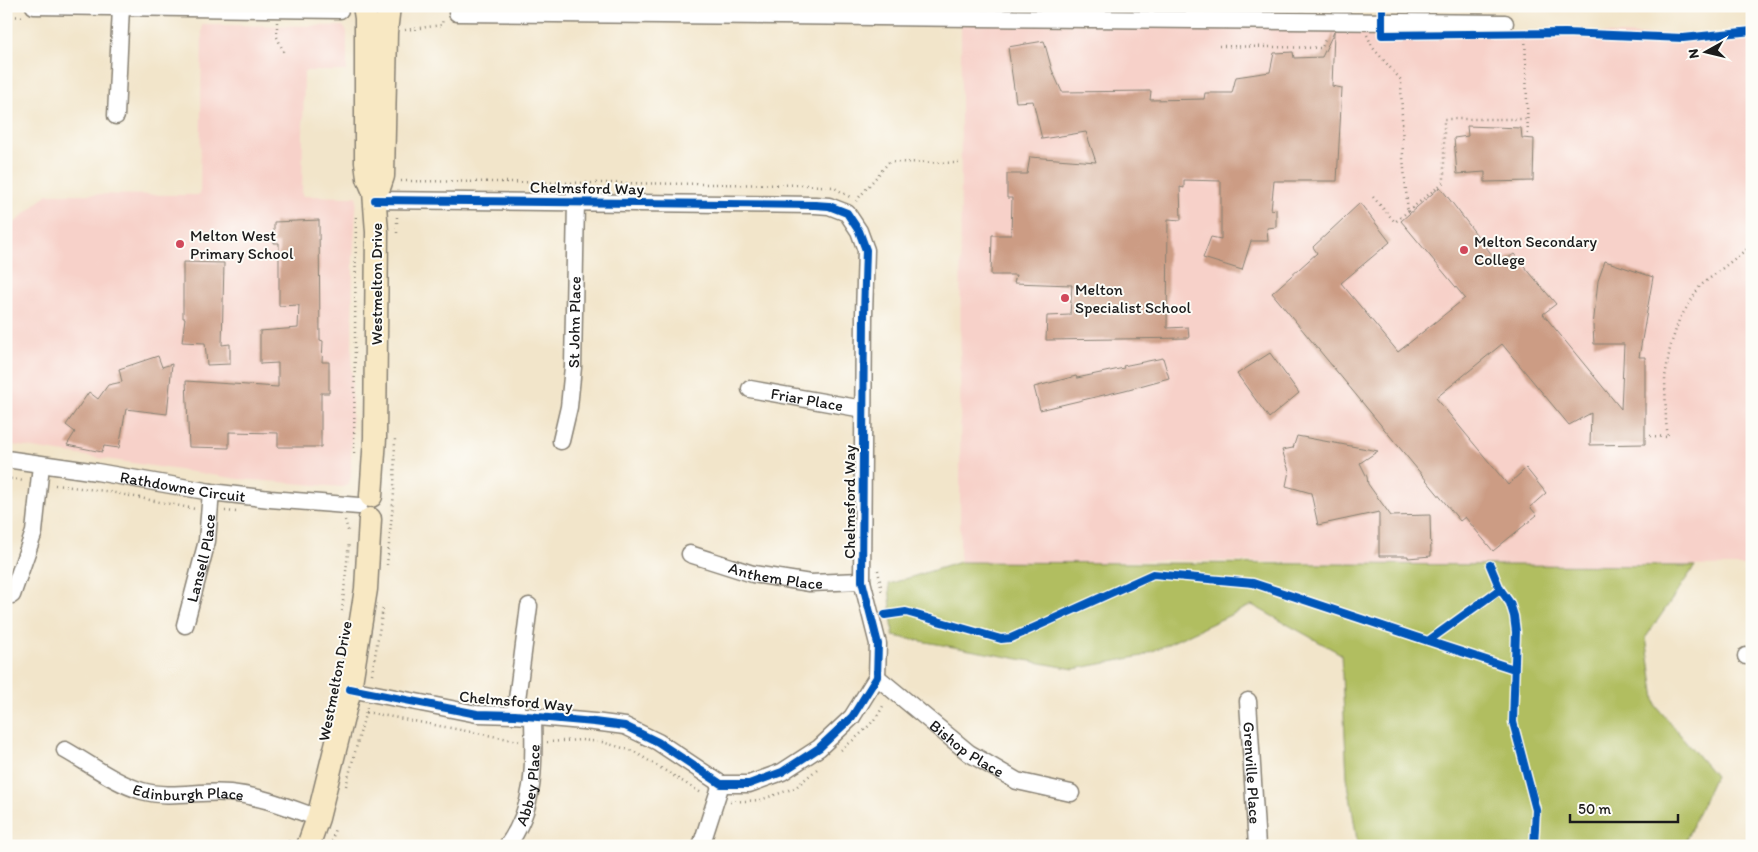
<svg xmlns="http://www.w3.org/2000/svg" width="1758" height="852" viewBox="0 0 1758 852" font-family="Itim,sans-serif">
<rect width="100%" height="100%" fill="#fdfcf7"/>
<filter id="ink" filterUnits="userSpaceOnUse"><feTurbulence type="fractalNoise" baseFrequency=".02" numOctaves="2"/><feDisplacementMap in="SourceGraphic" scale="10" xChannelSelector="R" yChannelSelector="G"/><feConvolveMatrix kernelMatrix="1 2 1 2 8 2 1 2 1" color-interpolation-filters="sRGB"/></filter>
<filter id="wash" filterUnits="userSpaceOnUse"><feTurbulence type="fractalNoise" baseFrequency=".0096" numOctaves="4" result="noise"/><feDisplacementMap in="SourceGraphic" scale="20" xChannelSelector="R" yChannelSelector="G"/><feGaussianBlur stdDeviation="1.12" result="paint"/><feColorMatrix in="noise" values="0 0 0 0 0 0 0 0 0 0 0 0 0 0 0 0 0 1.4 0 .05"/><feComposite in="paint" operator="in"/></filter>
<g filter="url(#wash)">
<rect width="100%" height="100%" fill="#f2e5ca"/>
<path fill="#f7d1c9" d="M961 23 1207 24 1328 30 1582 33 1752 38V566L1376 564 1165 560 1109 562H960Z
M202 25 343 26 347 32V71H304L302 196 351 197 357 196 353 258 351 476 349 483 343 487 239 479 6 444V230L48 194 200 195Z"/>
<path fill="#b1be60" stroke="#666d3e" d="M960 562 1695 566 1646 637 1656 706 1715 776 1685 842V846H1358L1347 777 1341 654 1252 605 1142 656 1074 669 893 636 889 584Z"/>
<g id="blocks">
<path fill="#cc9c84" d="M1334 32 1332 86 1342 88 1337 181H1274L1271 210 1276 209V227L1267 228 1268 241H1251L1242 270 1203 258 1211 237 1221 239V181L1184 180V188L1180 187 1181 220 1168 219 1167 328 1188 327 1189 338 1046 340 1047 316 1070 315 1072 285 1014 283 1016 275H991L992 235H1011L1012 198H1007V174H1027L1030 157 1096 162 1086 132 1042 139 1033 101 1016 102 1008 47 1044 41 1052 70 1062 92 1151 91 1150 100 1204 99 1205 93H1232L1236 77 1270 72 1274 53 1293 52 1294 58 1322 57Z
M1467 126 1521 128 1522 138 1534 139 1533 181 1485 182V172L1457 174 1454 138 1468 136Z
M1440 187 1499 264 1514 254 1556 304 1543 314 1621 409 1624 344H1594L1593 326 1598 281 1605 261 1653 277 1639 357H1645V444L1590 445 1591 413 1569 425 1502 344 1436 398 1508 485 1526 468 1546 493 1530 507 1537 515 1493 551 1465 517 1460 521 1272 293 1317 253 1313 247 1360 203 1390 242 1341 283 1398 352 1465 298 1401 221Z
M319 220 320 340 323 341 322 362H329V393H321V447H278V433L229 432V448L189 447 186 381 278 387V363L260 364V331L298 328 299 305 279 306V243H274V222Z
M183 262 224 263 222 345 230 344V364L207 365 205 343 182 342 185 318H183Z
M1270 353 1299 393 1269 418 1237 374Z
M158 356 162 367 172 364 167 414 126 409 119 448 104 446 102 452 67 445 75 432 66 425 89 392 98 399 108 385 122 382 119 369Z
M1163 358 1169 378 1125 390 1040 410 1034 387 1076 376 1077 378 1124 368 1123 366Z
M1297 436 1378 451 1360 463 1367 477 1368 484 1391 516 1430 515 1431 556 1408 558V556H1379V512L1318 525 1311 493 1286 486 1289 471 1282 450 1293 448Z"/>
</g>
</g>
<g filter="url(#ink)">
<use href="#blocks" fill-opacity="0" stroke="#878073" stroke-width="1"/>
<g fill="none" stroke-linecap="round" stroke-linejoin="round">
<defs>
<g id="street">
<path d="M34 6 340 10"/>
<path d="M457 13 1505 23"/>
<path d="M116 116 121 7"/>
<path id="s1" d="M750 389 863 409"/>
<path id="s2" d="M561 441 569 407 573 367 576 201"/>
<path id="s3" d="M6 459 97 472 211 492 270 499 359 506"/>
<path id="s4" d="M690 554 753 574 810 583 862 581"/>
<path d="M12 595 34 532 41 465"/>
<path id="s5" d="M185 625 207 541 211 492"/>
<path d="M1746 656H1752"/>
<path id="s6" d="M877 677 969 753 1017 781 1071 793"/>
<path d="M350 689 477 714 515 715 594 722 625 726 658 742 721 784H749L782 772 819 748 852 717 877 677 878 644 862 581 864 314 866 250 859 231 847 213 829 206 815 205 375 200"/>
<path id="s7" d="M1248 701 1257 846"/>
<path d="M515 715 529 606"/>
<path id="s8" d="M65 750C90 764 115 783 142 791 171 799 201 790 230 793 261 796 290 808 318 818"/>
<path id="s9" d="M507 846C536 807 534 764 533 718"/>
<path d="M701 846 721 784"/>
</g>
<path id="secondary" d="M364 6 366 18V162L368 178 374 192 377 232 375 438 371 496
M374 192 380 185 383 176 386 32 389 6
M308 846 318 818 350 689 366 589 370 519"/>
</defs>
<use href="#street" stroke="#878073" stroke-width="19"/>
<use href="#secondary" stroke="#878073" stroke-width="25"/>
<path stroke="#878073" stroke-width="2.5" stroke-dasharray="1 4" stroke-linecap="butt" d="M6 16 25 17
M277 22V37L284 53
M405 30 442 25 443 18
M1525 33 1528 138
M1515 34 1565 33
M1367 35 1373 48 1401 80 1403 158 1408 212
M1219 46 1322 48 1326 37
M401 181 806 185 833 187 850 197
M1373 197 1395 222 1444 182V119H1528
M856 201 889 162 961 163
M397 233V214
M1650 436 1668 437 1666 422 1665 377 1670 348 1679 320 1700 286 1752 245
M354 453 356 216
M6 478 24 481
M55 485 105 491 195 509
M225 511 237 512
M345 520 349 534
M387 565 394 493 395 436
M878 570 882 592
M342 611 349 542
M372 674 383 608
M366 712 519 741
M547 742 581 740 602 742 633 751 703 794
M841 750C856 738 878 721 884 703
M346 786 367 707
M730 802 760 800 795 788 817 769
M287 846 290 838
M331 846 335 828"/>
<use href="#street" stroke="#fff" stroke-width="16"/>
<use href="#secondary" stroke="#f8e8c3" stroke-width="22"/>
<defs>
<path id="cycleway" d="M1382 6V35L1565 33 1683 38 1752 31
M1490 565 1500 589 1510 603 1514 616 1516 632 1513 722 1536 810 1534 846
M885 615 906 612 1001 639 1011 638 1153 574 1253 583 1428 641 1500 589
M1428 641 1514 669
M350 689 477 714 515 715 594 722 625 726 658 742 721 784H749L782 772 819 748 852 717 877 677 878 644 862 581 864 314 866 250 859 231 847 213 829 206 815 205 375 200"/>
</defs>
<use href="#cycleway" stroke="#fdfcf7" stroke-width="11"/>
<use href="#cycleway" stroke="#0057b8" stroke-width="8"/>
</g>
</g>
<g fill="#d1495b" stroke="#fdfcf7" stroke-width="2">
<circle cx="180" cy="244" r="5"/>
<circle cx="1464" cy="250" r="5"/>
<circle cx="1065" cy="298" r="5"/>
</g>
<g text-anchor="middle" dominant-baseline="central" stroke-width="4" stroke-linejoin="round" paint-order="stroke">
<g font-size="16" fill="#1c1c1c" stroke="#fdfcf7">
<text transform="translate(587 188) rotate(1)">Chelmsford Way</text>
<text transform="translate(376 284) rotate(-90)">Westmelton Drive</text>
<text stroke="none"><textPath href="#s2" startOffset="120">St John Place</textPath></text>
<text stroke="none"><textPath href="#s1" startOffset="58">Friar Place</textPath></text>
<text stroke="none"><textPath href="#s3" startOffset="179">Rathdowne Circuit</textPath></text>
<text transform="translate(849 502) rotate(-90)">Chelmsford Way</text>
<text stroke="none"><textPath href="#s5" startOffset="69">Lansell Place</textPath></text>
<text stroke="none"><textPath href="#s4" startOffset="89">Anthem Place</textPath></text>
<text transform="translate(335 681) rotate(-79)">Westmelton Drive</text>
<text transform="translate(516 701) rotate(5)">Chelmsford Way</text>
<text stroke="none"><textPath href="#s6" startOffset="115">Bishop Place</textPath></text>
<text stroke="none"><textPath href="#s7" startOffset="72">Grenville Place</textPath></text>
<text stroke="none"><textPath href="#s9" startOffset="66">Abbey Place</textPath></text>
<text stroke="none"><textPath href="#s8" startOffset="134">Edinburgh Place</textPath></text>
</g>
<g font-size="16" fill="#1c1c1c" stroke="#fdfcf7" text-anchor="start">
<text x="190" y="235">Melton West<tspan x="190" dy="18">Primary School</tspan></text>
<text x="1474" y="241">Melton Secondary<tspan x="1474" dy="18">College</tspan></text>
<text x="1075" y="289">Melton<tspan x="1075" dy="18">Specialist School</tspan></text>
</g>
</g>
<rect width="1758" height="852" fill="none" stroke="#fdfcf7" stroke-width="25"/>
<g transform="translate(1706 52) rotate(262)" stroke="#fdfcf7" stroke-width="4" paint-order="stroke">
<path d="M0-4L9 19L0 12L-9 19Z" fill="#1c1c1c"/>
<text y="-8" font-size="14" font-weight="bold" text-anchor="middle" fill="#1c1c1c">N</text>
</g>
<path d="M1570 814v8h108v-8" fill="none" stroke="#1c1c1c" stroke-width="2.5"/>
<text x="1578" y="814" font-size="15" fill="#1c1c1c" stroke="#fdfcf7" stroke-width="4" paint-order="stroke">50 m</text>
</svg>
